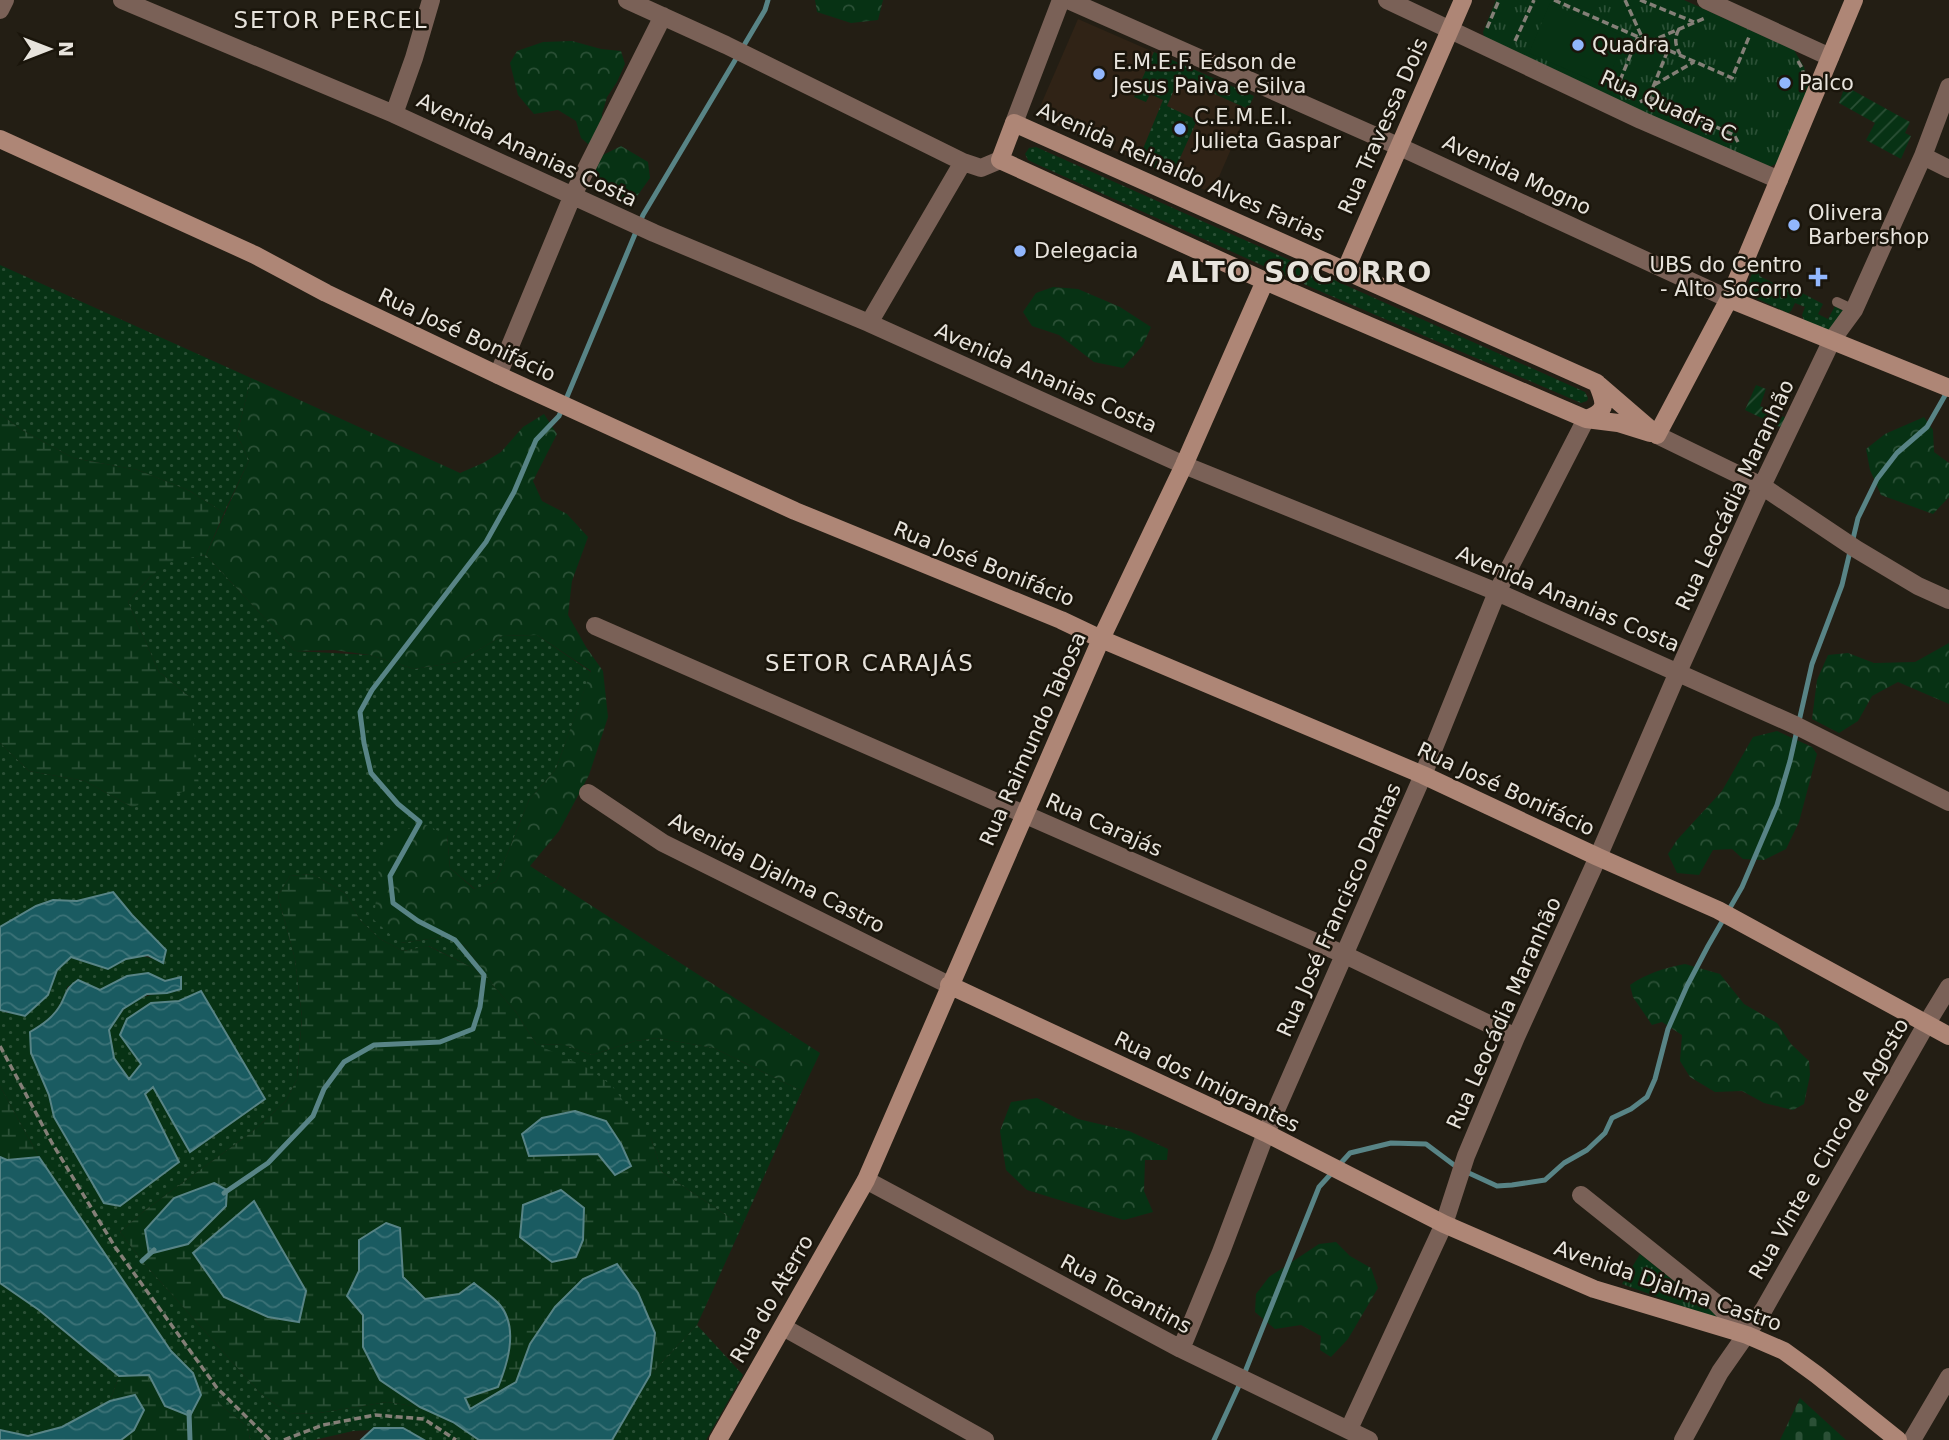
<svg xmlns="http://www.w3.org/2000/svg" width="1949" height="1440" viewBox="0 0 1949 1440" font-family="'DejaVu Sans',sans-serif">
<defs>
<pattern id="grass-dots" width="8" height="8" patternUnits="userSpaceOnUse" patternTransform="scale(1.75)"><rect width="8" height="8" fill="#073214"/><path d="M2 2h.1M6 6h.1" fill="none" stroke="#2b5036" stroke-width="1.8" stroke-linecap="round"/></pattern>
<pattern id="forest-crowns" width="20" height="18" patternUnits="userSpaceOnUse" patternTransform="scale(1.75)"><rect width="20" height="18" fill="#073214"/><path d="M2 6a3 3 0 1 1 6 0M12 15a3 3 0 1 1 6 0" fill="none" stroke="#2b5036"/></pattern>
<pattern id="wetland-marsh" width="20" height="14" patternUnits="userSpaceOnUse" patternTransform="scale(1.75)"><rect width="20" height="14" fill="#073214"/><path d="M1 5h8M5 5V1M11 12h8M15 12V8" fill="none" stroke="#2b5036"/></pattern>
<pattern id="cemetery-stones" width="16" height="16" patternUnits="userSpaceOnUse" patternTransform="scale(1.75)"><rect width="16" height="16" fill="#073214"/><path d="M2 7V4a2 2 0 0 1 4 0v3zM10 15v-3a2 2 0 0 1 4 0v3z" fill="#2b5036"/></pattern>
<pattern id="park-tufts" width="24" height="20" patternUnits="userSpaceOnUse" patternTransform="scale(1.75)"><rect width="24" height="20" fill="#073214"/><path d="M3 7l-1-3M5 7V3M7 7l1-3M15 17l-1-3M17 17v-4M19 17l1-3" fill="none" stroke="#2b5036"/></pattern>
<pattern id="garden-furrows" width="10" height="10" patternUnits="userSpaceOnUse" patternTransform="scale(1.75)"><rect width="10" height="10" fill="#073214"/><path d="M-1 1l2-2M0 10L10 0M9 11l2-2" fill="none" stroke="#2b5036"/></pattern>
<pattern id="water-waves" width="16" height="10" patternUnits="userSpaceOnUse" patternTransform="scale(1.75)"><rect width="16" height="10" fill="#1a5b61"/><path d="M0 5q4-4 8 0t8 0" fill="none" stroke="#3b7277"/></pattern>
</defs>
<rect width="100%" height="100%" fill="#231e14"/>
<path fill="#302316" d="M1078 19 1254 96 1212 193 1036 116Z"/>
<path fill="url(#grass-dots)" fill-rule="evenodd" d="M1154 52 1254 96 1248 109 1179 78 1167 106 1197 120 1172 176 1138 161 1163 100 1150 94 1146 102 1134 97Z
M1036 147 1585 392 1588 398 1587 401 1581 403 1315 289 1034 163 1028 160 1025 154 1029 148Z
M0 265 251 378 237 435 249 460 224 513 190 491 138 470 73 458 22 430 0 414Z
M1754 269 1760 272 1759 275 1761 277 1782 287 1785 284 1823 304 1818 314 1828 319 1835 306 1844 311 1833 334 1804 320 1802 315 1805 307 1795 303 1791 311 1788 313 1751 296C1745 287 1750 279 1754 269Z
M206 555 295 651 370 655 414 669 458 662 502 636 537 635 591 672 556 769 529 800 496 882 475 889 450 868 447 835 400 943 444 937 466 946 496 989 471 967 429 946 403 951 380 939 360 920 345 893 312 874 290 876 278 896 295 959 302 1017 297 1079 286 1101 252 1132 144 1211 120 1232 142 1261 260 1393 289 1414 319 1413 387 1402 420 1407 453 1422 479 1440H424L403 1428 353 1431 314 1440H250L248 1427 224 1408 171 1351 39 1157 0 1086V1010L7 1013 48 995 57 970 71 957 108 968C130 957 139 951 163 963L166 950 132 915 113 892 77 901 53 900 36 906 0 927V743L29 771 85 781 132 807 191 698 159 672 128 602 150 577 172 560ZM127 976 165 981 180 978 167 993C135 995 126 1004 109 1030L114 1058 130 1079 141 1064 120 1035 151 1003 179 1001 201 992 153 1087 145 1094 179 1162 120 1206 104 1203 54 1117 49 1095 31 1053 30 1032C52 1019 59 1010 68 986L100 990Z
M657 1038 714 1048 802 1091 742 1226 662 1172 651 1138 536 1044 565 1045 592 1055 635 1041Z
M0 1283 39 1310 119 1376 110 1401 62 1427 28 1436 0 1430Z
M697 1325 743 1375 706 1440H612L650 1375Z"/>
<path fill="url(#forest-crowns)" d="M815 0H883L878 20 851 23 817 12Z
M572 41 601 49 621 51 625 64 617 82 607 97 602 114V126L598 138 588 144 581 138 576 121 558 110 534 114 518 95 510 63 517 51 543 42Z
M621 146 648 162 650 178 635 199C610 201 604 192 595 170L603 155Z
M1053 287 1078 289 1120 307 1151 327 1143 345 1123 368 1094 362 1059 335 1032 326 1023 312 1036 293Z
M251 378 460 473 483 463 501 452 523 427 544 414 557 434 533 481 542 501 567 514 588 537 572 581 568 615 586 647 603 671 608 717 589 775 559 831 530 866 820 1053 802 1091 714 1048 657 1038 635 1041 592 1055 565 1045 536 1044 516 1012 496 989 466 946 444 937 400 943 374 920 381 846 420 822 447 835 450 868 474 889 496 882 529 800 556 769 591 671 537 635 502 636 458 662 414 669 370 655 334 650 295 651 206 555 249 460 237 435Z
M1924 417 1933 430 1934 452 1949 463V497L1933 514 1881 495 1870 470 1866 449 1885 434Z
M1949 643V704L1898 682 1872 696 1858 721 1839 733 1812 719 1817 680 1828 655 1848 653 1874 663 1915 662Z
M1777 731 1812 747 1817 754 1799 822 1786 849 1764 860 1743 859 1732 849 1713 850 1699 875 1677 873 1668 854 1677 840 1722 791 1753 737Z
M1685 964 1720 974 1744 1004 1777 1023 1791 1044 1809 1061 1810 1075 1804 1104 1793 1110 1764 1103 1742 1091 1715 1092 1690 1077 1680 1061 1682 1035 1662 1022 1652 1025 1633 997 1630 985C1647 973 1665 968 1685 964Z
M1037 1098 1078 1119 1129 1131 1168 1149 1167 1160H1145L1144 1191 1153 1212 1124 1220 1027 1190 1006 1170 1000 1131 1011 1102Z
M1336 1242 1350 1256 1371 1268 1378 1288 1348 1339 1331 1357 1320 1350 1321 1336 1301 1325 1275 1329 1255 1312 1256 1294 1269 1277 1319 1244Z"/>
<path fill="url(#wetland-marsh)" d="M0 414 22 430 73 458 138 470 190 491 224 513 206 555 172 561 150 577 128 602 159 672 191 698 199 787 132 807 85 781 29 771 0 743Z
M312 874 345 893 360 920 380 939 403 951 428 946 471 967 496 989 516 1012 536 1044 590 1069 612 1086 651 1138 662 1172 742 1226 697 1325 650 1375 655 1333 530 1344 516 1382 470 1409 465 1398 459 1294 425 1299 403 1277 400 1228 359 1240V1271L347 1296 363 1315V1347L380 1380 420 1407 387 1402 319 1413 289 1414 260 1393 142 1261 120 1232 144 1211 252 1132 286 1101 297 1079 302 1017 295 959 278 896 290 876Z
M0 1086 39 1157 7 1160 0 1157Z
M193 1373 224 1408 248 1427 250 1440H121L134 1430 135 1395 110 1401 119 1376 149 1375 165 1406 201 1395Z"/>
<path fill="url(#cemetery-stones)" d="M1800 1398 1846 1440H1780Z"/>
<path fill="url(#park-tufts)" d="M1496 0H1684L1794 50 1804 67 1810 90 1781 162 1769 167 1635 109 1485 40 1483 32Z
M1640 1254 1726 1322 1622 1284Z"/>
<path fill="url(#garden-furrows)" d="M1845 86 1910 122 1905 133 1911 136 1901 159 1866 140 1875 123 1839 103Z
M1756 385 1766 389 1760 406 1786 418 1782 428 1745 410Z"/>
<path fill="#073214" d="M1550 3 1626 37 1605 86 1529 53Z"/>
<path fill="url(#water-waves)" stroke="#588486" stroke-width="2" d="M113 892 132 915 166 950 163 963 148 955 126 959 108 969 71 957 57 970 48 995 25 1016 0 1010V927L36 906 53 900 77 901Z
M148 973 165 981 181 977V989L167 993 147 994 123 1009 109 1030 114 1058 129 1079 141 1064 120 1035 127 1019 151 1003 179 1001 201 991 265 1099 190 1152 153 1087 145 1094 179 1162 120 1206 104 1203 54 1117 49 1095 31 1053 30 1032C42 1025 54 1017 61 1004 67 992 66 988 78 980L100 990 127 976Z
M575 1111 606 1121 621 1144 631 1166 615 1175 598 1154 529 1156 522 1134 542 1118Z
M0 1157 7 1160 39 1157 171 1351 193 1373 201 1395 190 1416 165 1406 149 1375 119 1376 39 1310 0 1283Z
M214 1183 227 1190 226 1206 188 1244 149 1254 145 1230 174 1198Z
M561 1190 584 1208 583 1240 576 1257 552 1262 520 1237 523 1205Z
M254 1201 306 1291 299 1322 268 1317 224 1297 193 1253Z
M386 1223 400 1228 403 1277 425 1299 459 1294 474 1283C482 1290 493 1297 500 1305 519 1328 508 1363 498 1387L465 1398 470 1409 516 1382 530 1344 555 1307 583 1279 617 1264 638 1293 655 1333 650 1375 612 1440H479L453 1422 420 1407 380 1380 363 1347V1315L347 1296 359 1271V1240Z
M135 1395 144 1410 134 1430 121 1440H0V1430L28 1436 62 1427 110 1401Z
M374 1428H403L424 1440H361Z"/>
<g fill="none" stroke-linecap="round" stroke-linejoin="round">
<path stroke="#588486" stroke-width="5" d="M224 1193 268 1163 313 1116 324 1089 344 1062 374 1045 440 1042 473 1029 480 1007 484 975 455 940 418 921 393 903 390 876 420 822 398 804 371 773 364 743 360 712 372 690 486 542 514 492 536 440 559 416 643 215 765 10 768 0
M142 1261 154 1250
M189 1412 190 1440
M1214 1440 1243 1377 1319 1187 1350 1153 1391 1143 1426 1144 1458 1168 1497 1186 1512 1185 1545 1180 1564 1163 1587 1150 1605 1133 1612 1118 1631 1109 1647 1097 1655 1079 1668 1029 1687 986 1708 946 1742 887 1777 805 1790 761 1812 664 1842 585 1858 518 1877 479 1897 453 1927 427 1947 392"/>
<path stroke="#847f77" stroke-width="3.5" stroke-dasharray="7 3.5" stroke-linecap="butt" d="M1554 0 1732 78 1749 37
M1625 0 1642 37
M1640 0 1694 22
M1487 28 1499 0
M1679 29C1674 38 1675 45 1680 54
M1515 41 1534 0
M1649 42 1705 18
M1798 61 1802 68 1804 76
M1654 85 1694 62
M1616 90 1638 37
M1640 102 1649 97 1734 135 1738 142
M1648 106 1651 102 1649 97 1668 50
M0 1046 52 1143 115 1247 217 1388 270 1440
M284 1440 323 1425 375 1415 424 1419 456 1440"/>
<path stroke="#7a6157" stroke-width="10" d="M1837 302 1854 310"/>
<path stroke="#7a6157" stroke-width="18" d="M122 0 394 114 654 233 869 323 1184 465 1497 592 1795 725 1949 802
M627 0 726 45 963 162 981 168 1000 160
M1068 0 1398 146 1729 299
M1387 0 1641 120 1779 180
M1706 0 1830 57
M0 10 5 0
M394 114 414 58 431 0
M1014 123 1061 0
M1923 156 1949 169
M869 323 963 162
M498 375 572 197 663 16
M1657 435 1762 486 1856 549 1918 586 1949 600
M595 626 1343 954 1516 1037
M588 793 663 843 949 985
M866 1180 1181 1349 1369 1440
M1581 1195 1716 1303 1747 1335
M783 1327 985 1440
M1181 1349 1221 1252 1266 1133 1423 775 1497 592 1586 419
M1349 1429 1444 1224 1466 1156 1516 1037 1598 857 1678 672 1762 486 1832 340 1854 310 1923 156 1949 87
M1683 1440 1720 1372 1764 1309 1927 1023 1949 987
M1912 1440 1949 1377"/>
<path stroke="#ae8676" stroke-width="18" d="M1014 123 1597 383C1605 402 1609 411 1586 419L1265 281 1000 160Z
M0 139 255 255 326 293 498 375 795 511 1061 620 1101 639 1423 775 1598 857 1718 910 1949 1036
M1346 269 1463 0
M1729 299 1949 388
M1599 385 1657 435
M1586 419 1618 423 1650 433
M1657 435 1729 299 1854 0
M949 985 1266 1133 1444 1224 1594 1289 1747 1335 1784 1351 1817 1375 1898 1440
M718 1440 866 1180 1101 639 1184 465 1265 281"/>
</g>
<g fill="#92b7fd" stroke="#1a150b" stroke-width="2.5">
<circle cx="1578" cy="45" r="7"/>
<circle cx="1099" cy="74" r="7"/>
<circle cx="1785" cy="83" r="7"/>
<circle cx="1180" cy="129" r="7"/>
<circle cx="1794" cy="225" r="7"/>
<circle cx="1020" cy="251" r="7"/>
<path d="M1814.5 266.5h7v7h7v7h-7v7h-7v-7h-7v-7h7z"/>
</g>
<g text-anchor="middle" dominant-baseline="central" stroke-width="5" stroke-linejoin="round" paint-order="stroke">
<g font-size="21" fill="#e7e3dc" stroke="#1a150b" text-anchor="start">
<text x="1592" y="45">Quadra</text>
<text x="1113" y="62">E.M.E.F. Edson de<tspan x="1113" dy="24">Jesus Paiva e Silva</tspan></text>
<text x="1799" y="83">Palco</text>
<text x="1194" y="117">C.E.M.E.I.<tspan x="1194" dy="24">Julieta Gaspar</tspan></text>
<text x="1808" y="213">Olivera<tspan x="1808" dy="24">Barbershop</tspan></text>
<text x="1034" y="251">Delegacia</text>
<text x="1802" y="265" text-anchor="end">UBS do Centro<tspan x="1802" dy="24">- Alto Socorro</tspan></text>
</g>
<g font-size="21" fill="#e7e3dc" stroke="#1a150b">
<text transform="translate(1668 106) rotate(24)">Rua Quadra C</text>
<text transform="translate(1383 126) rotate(-66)">Rua Travessa Dois</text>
<text transform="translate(527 150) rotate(25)">Avenida Ananias Costa</text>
<text transform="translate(1181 172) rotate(24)">Avenida Reinaldo Alves Farias</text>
<text transform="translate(1517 175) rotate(25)">Avenida Mogno</text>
<text transform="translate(467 335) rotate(25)">Rua José Bonifácio</text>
<text transform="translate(1046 378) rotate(24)">Avenida Ananias Costa</text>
<text transform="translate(1735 495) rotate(-65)">Rua Leocádia Maranhão</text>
<text transform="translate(984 564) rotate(22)">Rua José Bonifácio</text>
<text transform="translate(1568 599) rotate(23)">Avenida Ananias Costa</text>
<text transform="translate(1033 739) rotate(-66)">Rua Raimundo Tabosa</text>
<text transform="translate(1506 789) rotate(25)">Rua José Bonifácio</text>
<text transform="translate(1104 825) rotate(24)">Rua Carajás</text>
<text transform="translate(777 873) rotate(27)">Avenida Djalma Castro</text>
<text transform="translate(1339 910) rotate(-66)">Rua José Francisco Dantas</text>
<text transform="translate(1504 1013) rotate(-66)">Rua Leocádia Maranhão</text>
<text transform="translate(1207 1082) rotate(26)">Rua dos Imigrantes</text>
<text transform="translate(1829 1149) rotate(-60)">Rua Vinte e Cinco de Agosto</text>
<text transform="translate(1668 1286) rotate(19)">Avenida Djalma Castro</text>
<text transform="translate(1126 1294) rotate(28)">Rua Tocantins</text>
<text transform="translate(772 1299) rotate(-60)">Rua do Aterro</text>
</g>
<g font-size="23" letter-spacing="2" fill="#e7e3dc" stroke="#1a150b">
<text x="331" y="20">SETOR PERCEL</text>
<text x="870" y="663">SETOR CARAJÁS</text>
</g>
<g font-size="28" font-weight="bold" letter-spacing="2" fill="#e7e3dc" stroke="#1a150b">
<text x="1300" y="272">ALTO SOCORRO</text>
</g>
</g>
<g transform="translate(49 49) rotate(90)" stroke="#1a150b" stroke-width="5" paint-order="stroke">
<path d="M0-5L12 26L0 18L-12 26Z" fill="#e7e3dc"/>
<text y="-10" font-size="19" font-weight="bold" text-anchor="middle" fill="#e7e3dc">N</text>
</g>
</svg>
